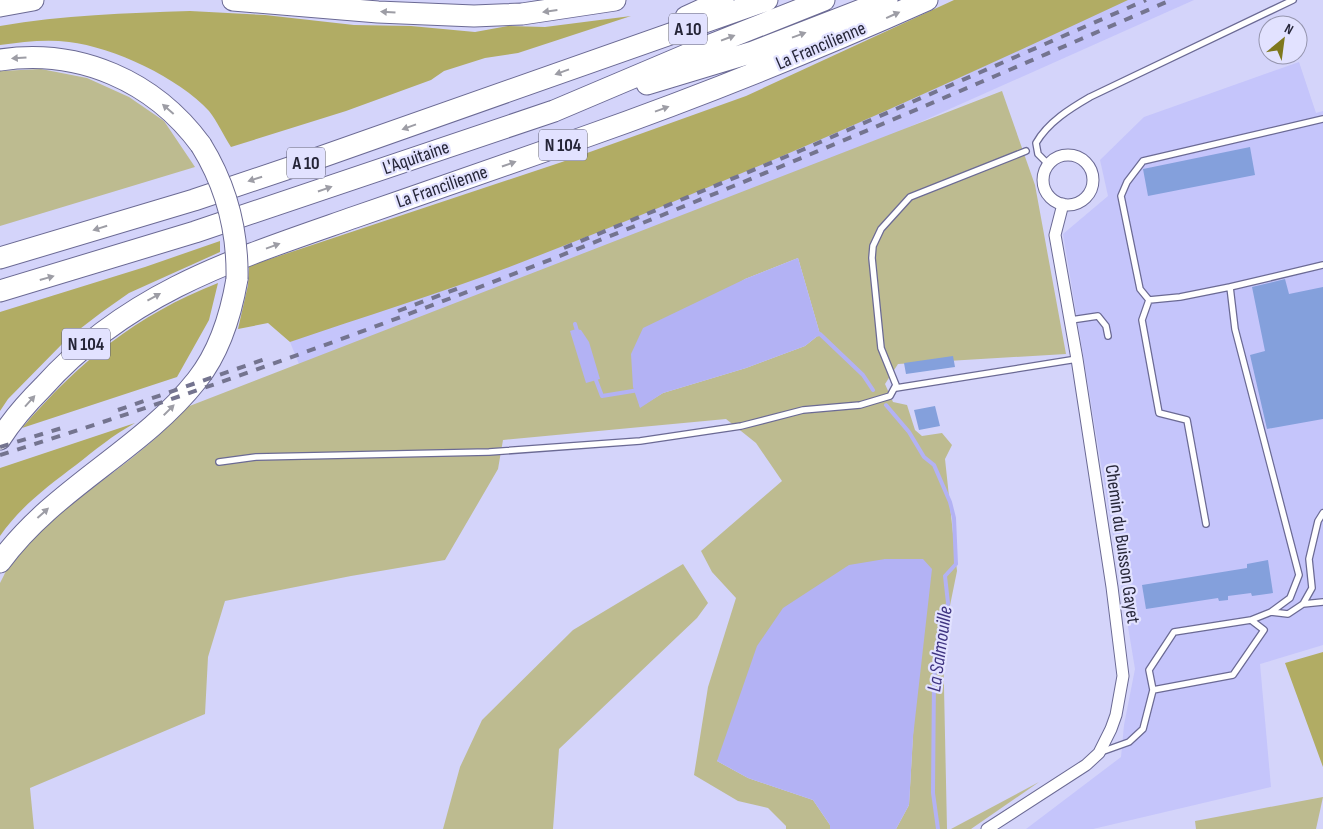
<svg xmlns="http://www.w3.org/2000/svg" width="1323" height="829" viewBox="0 0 1323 829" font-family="'Sofia Sans Condensed',sans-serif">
<rect width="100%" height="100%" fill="#d4d4fa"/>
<path fill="#c5c5fb" d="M1122 0H1194L730 207 299 364 290 342 562 238Z
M1299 62 1316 113 1323 111V645L1260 664 1271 787 1093 829H1026L1121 757 1124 725 1135 669 1063 234 1108 196 1100 160 1144 117Z"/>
<path fill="#bdbb90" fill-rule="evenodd" d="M41 69 87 78 129 97 164 121 195 167 0 226V71Z
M1002 91 1035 185 1066 354 898 364 885 384 893 402 907 405 915 430 922 436 942 433 952 445 945 459 957 571 943 640 947 829H896L909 805 923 559H885L717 761 748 778 813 800 830 825V829H786V826L768 808 738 801 694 775 708 687 736 598 712 572 701 551 782 481 756 443 726 419 503 440 498 469 445 560 351 576 225 601 208 657 205 714 30 788 34 829H0V583C5 574 9 563 15 556 66 499 137 464 187 407ZM798 258 820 334 805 346 746 368 663 393 640 407 638 397 731 288 745 279Z
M683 564 708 603 697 618 559 749 553 829H443L460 767 482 720 573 630Z
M1039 782 971 829H951Z
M1323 797 1316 829H1196L1195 821Z"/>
<path fill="#b1ac64" d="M954 0H1128C934 91 735 180 535 257 455 289 371 314 290 342L268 323 238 329 248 285 249 266 562 162 746 96Z
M190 11 265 15 354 25 411 26 475 32 508 26 545 27 631 16 518 53 485 58 444 71 431 80 346 111 231 147C224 136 217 121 209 111 179 78 113 47 69 42 46 39 23 42 0 45V26C63 15 126 13 190 11Z
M220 241V252L129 293 102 312 68 338 8 399 0 411V312L145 267Z
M218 283 209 320 177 377 22 428C79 362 136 315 218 283Z
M135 423C113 435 95 450 76 465 48 486 20 507 0 536V468Z
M1323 652V767L1285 663Z"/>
<path fill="#b3b2f4" d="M798 258 820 334 805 346 746 368 663 393 640 408 633 387 631 354 643 328 745 279Z
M576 329 581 330 589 342 600 379 586 383 570 331Z
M885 559H923L932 569 913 737 909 805 896 829H830V825L813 800 748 778 717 761 757 646 783 608 849 565Z"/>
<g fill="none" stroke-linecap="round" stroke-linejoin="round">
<path stroke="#b3b2f4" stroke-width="4" d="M575 324 578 334
M815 335 820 334 863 375 873 390
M594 375 602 396 639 390
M886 405 909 432 924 457 934 465 950 502 954 518 956 564 945 576 948 603 938 640 934 680 933 793 938 829"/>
</g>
<path fill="#84a0dc" d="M1250 147 1255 175 1148 196 1143 169Z
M1285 279 1289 294 1323 287V419L1267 429 1250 355 1265 351 1252 287Z
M953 356 955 367 906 374 904 363Z
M935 406 940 426 919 430 914 410Z
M1268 560 1273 593 1252 596 1251 593 1228 596V600L1219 601 1218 598 1146 609 1142 585 1247 568V564Z"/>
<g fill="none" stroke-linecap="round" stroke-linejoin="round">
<defs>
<path id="lane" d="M1049 165 1038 154 1036 143C1048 122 1071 108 1090 97L1293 0
M1230 287 1180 297 1149 300 1140 289 1121 196 1127 182 1143 161 1323 119
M1149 300 1142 320 1159 413 1187 420 1206 524
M1071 320 1098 316 1106 326 1108 336
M896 388 1077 359
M219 462 256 457 489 452 640 441 741 426 803 410 860 405 890 396 896 385 881 348 872 258 873 246 881 229 910 197 1026 151
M1303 604 1323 602
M1271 612 1288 614 1303 604 1312 588 1309 559 1318 521 1323 513
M1251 620 1271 612 1290 598 1299 575 1235 329 1230 287 1323 265
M1101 752 1129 742 1143 729 1153 690 1149 670 1174 632 1251 620 1264 630 1233 675 1153 690"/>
<path id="street" d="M1043 180a25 25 0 1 1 50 0a25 25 0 1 1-50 0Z
M987 829 1086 765 1099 753 1111 729 1116 715 1123 676 1112 587 1077 359 1055 235 1063 204"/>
<path id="highway" d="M233 0 378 12 474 16 522 14 615 0
M0 6 33 0
M686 17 723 0
M0 60C79 48 154 81 201 145
M647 84 753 52 887 0
M0 258 194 200 304 163 767 0
M0 291 195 232 554 111 698 50 824 0
M0 439C12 420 27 403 43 387 129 291 238 258 355 217 431 191 507 164 582 138 699 97 813 51 927 0
M0 562C55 487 141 451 197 380 220 351 231 314 237 279"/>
</defs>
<use href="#lane" stroke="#6b6a94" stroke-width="8"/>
<use href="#street" stroke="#6b6a94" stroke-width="13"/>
<use href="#highway" stroke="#6b6a94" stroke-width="23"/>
<use href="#lane" stroke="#fff" stroke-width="5.5"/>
<use href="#street" stroke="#fff" stroke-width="11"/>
<use href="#highway" stroke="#fff" stroke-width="21"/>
<path stroke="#74748f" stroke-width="4" stroke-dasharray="9 9" stroke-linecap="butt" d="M564 248 802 150 1146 0
M398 311 459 288
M118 410 271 357
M0 447 65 427
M0 455C401 330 787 167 1171 0"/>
<defs>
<path id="highway-bridge" d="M201 145C227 187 238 230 237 279"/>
</defs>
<use href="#highway-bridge" stroke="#6b6a94" stroke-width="23" stroke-linecap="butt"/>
<use href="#highway-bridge" stroke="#fff" stroke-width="21"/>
</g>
<defs><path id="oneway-solid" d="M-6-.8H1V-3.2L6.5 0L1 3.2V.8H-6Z" transform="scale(1.25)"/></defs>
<g fill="#9d9da5">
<use href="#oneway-solid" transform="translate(550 11) rotate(172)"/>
<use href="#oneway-solid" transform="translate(388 12) rotate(-176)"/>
<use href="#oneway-solid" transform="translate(893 15) rotate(-24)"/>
<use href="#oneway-solid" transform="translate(799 35) rotate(-20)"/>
<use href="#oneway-solid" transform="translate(728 38) rotate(-21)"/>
<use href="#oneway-solid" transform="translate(19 58) rotate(176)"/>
<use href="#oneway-solid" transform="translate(562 72) rotate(160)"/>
<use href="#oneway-solid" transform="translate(168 109) rotate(-139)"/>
<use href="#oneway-solid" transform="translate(662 109) rotate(-20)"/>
<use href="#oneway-solid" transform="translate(409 127) rotate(160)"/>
<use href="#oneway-solid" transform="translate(509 164) rotate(-19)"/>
<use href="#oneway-solid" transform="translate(255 179) rotate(162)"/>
<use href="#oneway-solid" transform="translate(325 189) rotate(-19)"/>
<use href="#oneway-solid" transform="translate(100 228) rotate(163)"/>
<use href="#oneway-solid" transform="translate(273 246) rotate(-20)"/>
<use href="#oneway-solid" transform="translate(47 278) rotate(-16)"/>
<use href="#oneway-solid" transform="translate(154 297) rotate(-29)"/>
<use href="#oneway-solid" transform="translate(30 401) rotate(-48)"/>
<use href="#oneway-solid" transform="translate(169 410) rotate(-45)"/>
<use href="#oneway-solid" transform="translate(43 513) rotate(-42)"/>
</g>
<g text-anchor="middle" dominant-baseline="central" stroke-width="4.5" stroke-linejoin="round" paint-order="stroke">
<g fill="#e2e2ff" stroke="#5e5e73" stroke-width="1">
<rect x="669" y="13.5" width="38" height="31" rx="4"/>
<rect x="539" y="129.5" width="48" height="31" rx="4"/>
<rect x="287" y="147.5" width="38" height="31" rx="4"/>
<rect x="62" y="328.5" width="48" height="31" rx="4"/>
</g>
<g font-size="18" font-weight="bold" fill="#252537">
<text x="688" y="29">A 10</text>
<text x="563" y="145">N 104</text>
<text x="306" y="163">A 10</text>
<text x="86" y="344">N 104</text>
</g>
<g font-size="19" fill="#252537" stroke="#e2e2ff">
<text transform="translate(821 46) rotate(-23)">La Francilienne</text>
<text transform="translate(416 158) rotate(-19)">L'Aquitaine</text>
<text transform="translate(442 187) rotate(-19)">La Francilienne</text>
<text transform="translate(1122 544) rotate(82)">Chemin du Buisson Gayet</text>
</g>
<g font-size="20" font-style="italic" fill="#3f3481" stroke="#e2e2ff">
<text transform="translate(940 649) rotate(-82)">La Salmouille</text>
</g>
</g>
<g transform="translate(1283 40) rotate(29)"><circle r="24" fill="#e2e2ff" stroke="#9696af"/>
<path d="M0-4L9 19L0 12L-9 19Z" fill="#7e781d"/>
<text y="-8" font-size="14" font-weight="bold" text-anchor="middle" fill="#252537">N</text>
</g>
</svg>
